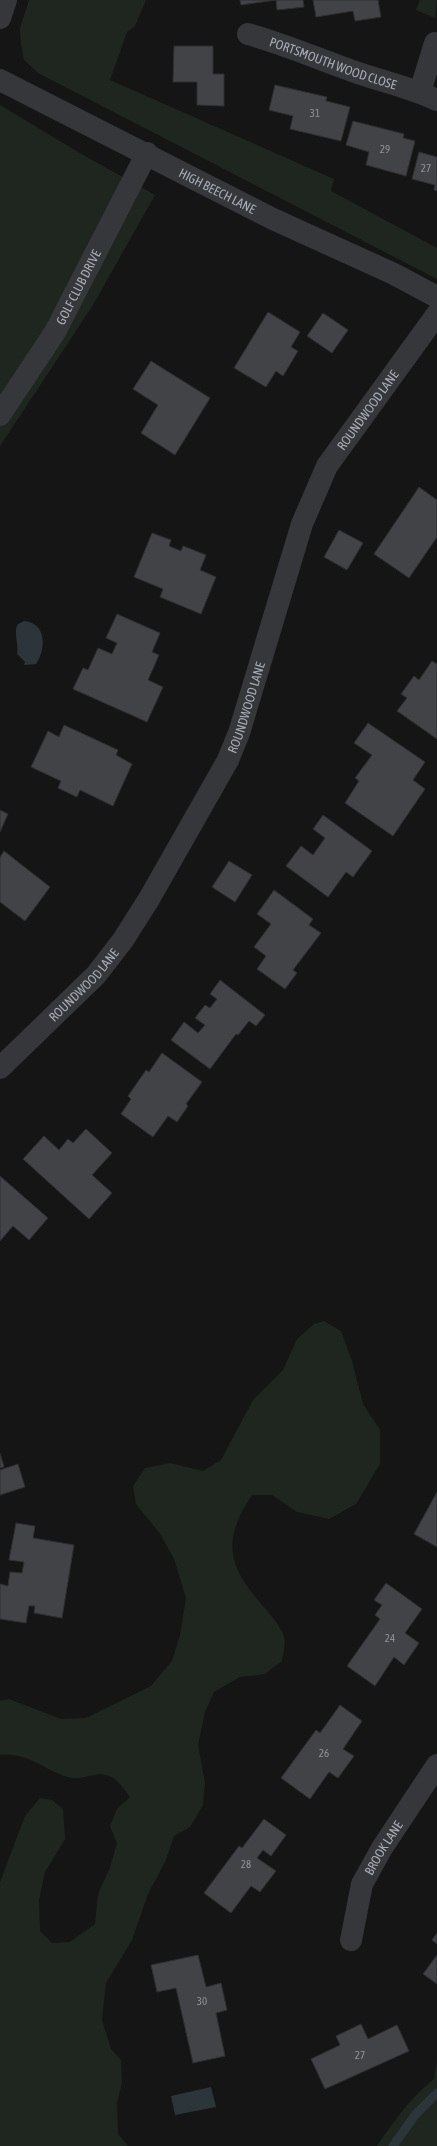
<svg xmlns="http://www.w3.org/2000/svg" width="437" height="2146" viewBox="0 0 437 2146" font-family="'Asap Condensed',sans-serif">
<rect width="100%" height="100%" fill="#151516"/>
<path fill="#1f261f" d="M29 0H146L135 26 127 32 110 80 334 179 331 191 437 248V279L38 73 24 60 21 45 20 28Z
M420 0H437L435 18 416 10Z
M0 105 78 152 155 195 93 305 0 446Z
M324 1321 341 1331 352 1361 363 1404 380 1430V1464L356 1504 329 1519 297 1512 272 1495H252C225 1535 225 1562 257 1599 265 1608 280 1625 284 1636 286 1642 283 1654 282 1661L265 1674 240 1677 214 1692 205 1712 198 1745 205 1783 203 1805 190 1827 174 1836 166 1860 148 1894 132 1940 106 1983 102 2020 111 2049 121 2060 122 2083 117 2103 118 2134 128 2146H0V1882L25 1816 40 1798 52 1800 63 1809 65 1839 45 1872 39 1900 40 1931 52 1943 70 1942 95 1924 98 1894 110 1868 117 1843 110 1826 117 1809 130 1797C124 1789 117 1777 106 1775 95 1772 82 1780 72 1778 45 1772 31 1752 0 1755V1701L9 1699 61 1719 86 1718 151 1686 172 1661 180 1635 186 1598 174 1559 161 1535 136 1504 133 1486 145 1468 170 1463 203 1471 221 1460 253 1400 283 1370 297 1339 314 1324Z
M437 2061V2146H377C394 2121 410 2098 434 2079Z"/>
<path fill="#2c353a" d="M24 621C47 623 46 649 36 664L24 665 25 662 17 654C19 644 13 632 18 624Z
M211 2087 216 2107 175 2115 171 2096Z"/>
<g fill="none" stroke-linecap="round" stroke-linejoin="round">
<path stroke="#2c353a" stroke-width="9" d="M393 2146 415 2115 437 2093"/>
</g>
<path fill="#414346" stroke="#2f2f32" d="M240 0H303L304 7 277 10 276 0 241 5Z
M313 0H378L381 17 355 21 353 11 316 17Z
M174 46H213V74H224V106L197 105V82H173Z
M275 85 327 97 326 101 350 107 341 141 290 129 293 116 269 110Z
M353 121 404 134 403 138 415 141 406 176 366 165 369 152 346 145Z
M419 152 437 157V191L434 190 435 185 412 179Z
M268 312 300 332 291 347 298 351 283 376 276 371 266 387 234 368Z
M323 313 348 330 332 353 307 336Z
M151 361 210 398 175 455 141 433 158 405 133 389Z
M419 487 437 500V537L409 578 374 554Z
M339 530 363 543 347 570 324 557Z
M152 533 171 540 169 546 181 551 183 546 206 555 200 570 216 577 201 614 160 597 163 589 134 577Z
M117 614 160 633 152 652 159 655 148 680 163 687 147 722 73 689 83 668 88 670 98 648 112 654 117 643 106 638Z
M432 661 437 664V739L397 711 407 698 401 694 414 676 419 680Z
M368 723 425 762 413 780 425 789 393 836 345 803 359 781 355 778 372 755 354 743Z
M64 725 118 750 116 755 132 764 113 806 80 790 77 797 58 788 61 781 31 767 48 731 59 737Z
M0 810 8 814 0 832Z
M323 815 372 851 353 877 346 872 328 897 286 866 301 846 313 855 325 838 313 829Z
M4 851 50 887 25 921 0 902V857Z
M229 861 252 875 235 902 212 887Z
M274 890 313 919 309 925 321 933 293 970 297 973 285 989 257 969 266 956 254 947 271 924 257 914Z
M220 980 265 1015 256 1026 249 1021 238 1035 236 1034 210 1069 171 1040 184 1022 198 1033 205 1025 195 1018 205 1005 210 1008 217 999 210 994Z
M162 1053 202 1082 186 1104 188 1106 177 1122 168 1116 153 1137 121 1114 131 1099 128 1096 146 1070 149 1072Z
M86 1129 112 1153 92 1175 112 1193 89 1219 23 1159 44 1136 59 1150 68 1139 73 1143Z
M0 1176 48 1218 29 1240 13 1226 0 1241Z
M0 1453 4 1467 0 1468Z
M18 1464 25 1487 0 1495V1470Z
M437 1492V1547L414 1534Z
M16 1523 35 1526 33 1538 74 1545 62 1618 34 1613 35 1606H29L26 1623 0 1619V1584L8 1586 10 1572 22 1573 24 1562 9 1560Z
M386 1583 422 1609 405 1633 419 1643 404 1665 394 1657 375 1686 347 1666 380 1619 375 1615 382 1605 374 1600Z
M340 1705 362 1721 343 1749 354 1756 338 1778 329 1772 310 1799 281 1778 316 1730 320 1733Z
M264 1819 286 1835 271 1856 263 1850 257 1858 276 1871 260 1892 251 1886 231 1913 204 1893 239 1846 242 1848Z
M437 1933V1944L432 1940Z
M198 1955 206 1987 221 1983 227 2010 216 2013 225 2056 193 2063 176 1988 157 1992 151 1965Z
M437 1955V1984L423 1974Z
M361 2024 368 2039 397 2025 409 2051 325 2089 311 2059 340 2045 336 2036Z"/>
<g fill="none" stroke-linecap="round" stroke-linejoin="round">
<g stroke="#36373b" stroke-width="22">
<path d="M0 18 6 0"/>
<path id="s1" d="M248 34C286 45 321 60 358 73 385 82 412 88 437 100"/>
<path id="s2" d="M0 80 273 219 394 274 437 297"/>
<path d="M420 92 435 43"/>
<path id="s3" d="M0 415 55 332 147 153"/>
<path id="s4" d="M0 1068 96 975 123 940 149 899 228 760 239 733 302 524 327 466 437 314"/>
<path id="s5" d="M351 1940 362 1884 382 1848 437 1765"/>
</g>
</g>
<g text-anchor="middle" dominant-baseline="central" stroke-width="3.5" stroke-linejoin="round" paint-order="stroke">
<g font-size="11" fill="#8e929a">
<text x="315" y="113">31</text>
<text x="385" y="149">29</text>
<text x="426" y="168">27</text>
<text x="390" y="1638">24</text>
<text x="324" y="1753">26</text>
<text x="246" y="1864">28</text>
<text x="202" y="2001">30</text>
<text x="360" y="2055">27</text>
</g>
<g font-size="13" fill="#a7adb6" stroke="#101011">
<text stroke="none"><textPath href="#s1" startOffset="90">PORTSMOUTH WOOD CLOSE</textPath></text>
<text stroke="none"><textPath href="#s2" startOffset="244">HIGH BEECH LANE</textPath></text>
<text stroke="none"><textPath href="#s3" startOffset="150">GOLF CLUB DRIVE</textPath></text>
<text stroke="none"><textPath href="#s4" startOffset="766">ROUNDWOOD LANE</textPath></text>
<text stroke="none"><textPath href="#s4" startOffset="442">ROUNDWOOD LANE</textPath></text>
<text stroke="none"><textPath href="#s4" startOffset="118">ROUNDWOOD LANE</textPath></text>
<text stroke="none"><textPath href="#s5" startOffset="99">BROOK LANE</textPath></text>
</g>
</g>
</svg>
